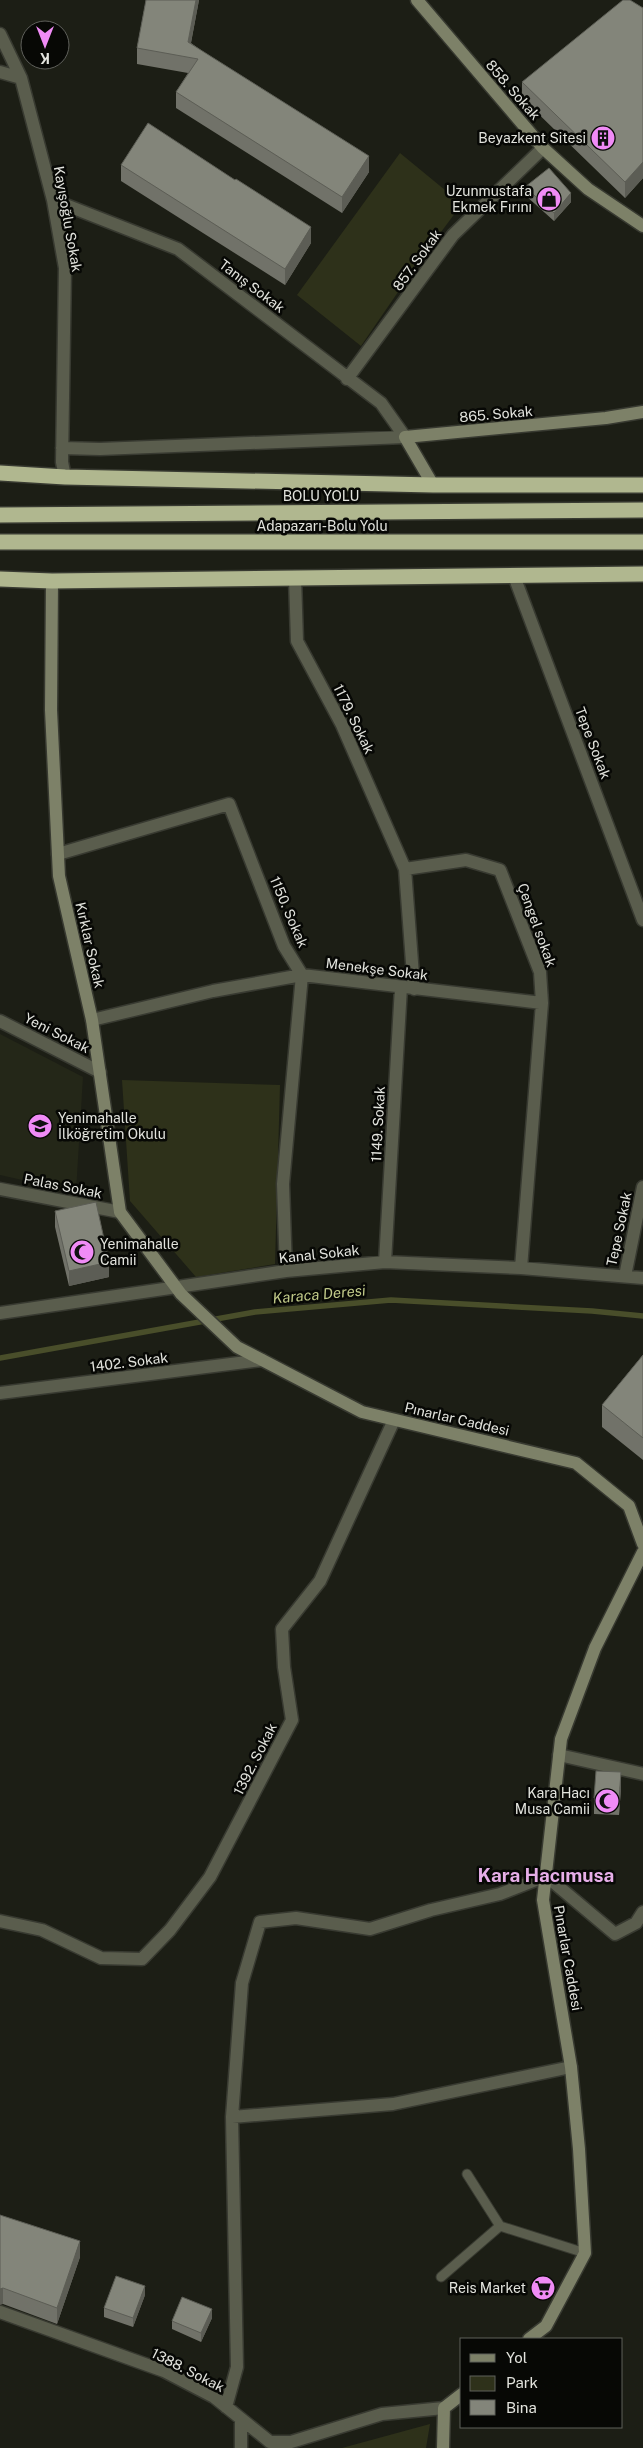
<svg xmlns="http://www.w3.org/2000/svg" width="643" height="2448" viewBox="0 0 643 2448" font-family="'Public Sans',sans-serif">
<rect width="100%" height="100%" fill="#1c1e15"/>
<path fill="#242718" d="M0 1034 83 1077 76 1192 0 1175Z"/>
<path fill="#2e311a" d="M400 153 462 204 420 260 361 346 297 295Z
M122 1080 280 1085 275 1264 196 1277 130 1201Z
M430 2424 426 2448H342Z"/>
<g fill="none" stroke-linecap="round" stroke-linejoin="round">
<path stroke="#494e2a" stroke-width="5.5" d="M0 1358 255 1312 391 1300 592 1311 643 1316"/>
<defs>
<path id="lane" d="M500 2226 585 2253
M441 2277 500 2226 467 2174"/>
<path id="street" d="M0 34 21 78 53 200 65 268 62 462 65 477
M0 72 21 78
M53 200 178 249 381 403 405 437
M347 379 453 235 543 148
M62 448 100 449 405 437
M514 576 643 920
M295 578 297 641 342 725 405 869
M58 854 229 804 284 946 302 975 283 1184 286 1271
M414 989 405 869 466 860 500 870 540 972 542 1003 521 1268
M92 1020 213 991 302 975 542 1003
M0 1021 100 1072
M0 1189 120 1212
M385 1262 401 987
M625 1276 643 1187
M0 1313 286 1271 385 1262 521 1268 643 1278
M0 1393 262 1360
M559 1755 643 1774
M0 1921 42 1930 101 1958 142 1959 170 1930 210 1877 292 1720 284 1667 282 1629 320 1581 394 1420
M232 2117 393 2104 571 2067
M0 2312 164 2371 214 2397 270 2442H291L382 2414 444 2408
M226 2407 237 2367 232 2117 242 1983 260 1922 296 1918 370 1929 431 1910 500 1894 546 1876 615 1934 636 1923 643 1912
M241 2448V2419"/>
<path id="secondary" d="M417 0 543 148 588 189 643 226
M433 485 405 437 606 418 643 412
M52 581 51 710 59 876 92 1020 120 1212 181 1294 237 1347 362 1412 576 1463 629 1506 643 1544
M529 2339 546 2326 585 2253 579 2149 571 2067 543 1900 561 1739 595 1648 643 1552
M443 2448 444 2408 462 2394"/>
<path id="highway" d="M0 473 65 477 433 485H643
M0 515 643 510
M0 542H643
M0 579 52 581 643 574"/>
</defs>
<use href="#lane" stroke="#383a31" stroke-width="11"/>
<use href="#street" stroke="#383a31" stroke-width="15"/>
<use href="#secondary" stroke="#383a31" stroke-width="15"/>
<use href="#highway" stroke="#383a31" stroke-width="18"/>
<use href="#lane" stroke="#5a5d4d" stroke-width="9"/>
<use href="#street" stroke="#5a5d4d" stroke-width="12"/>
<use href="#secondary" stroke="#7d8168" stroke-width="12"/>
<use href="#highway" stroke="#b0b78f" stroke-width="15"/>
</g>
<path fill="#717269" d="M146 0H199L191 43 369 172 342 213 176 108V92L188 73 137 64V48Z
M643 8V178L625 198 522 98V82Z
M121 165 311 243 285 285 121 181Z
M525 187 571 202 554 221 525 195Z
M55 1211 109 1277 69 1286 55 1227Z
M643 1355V1460L602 1427V1405Z
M621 1788 619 1815 594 1814V1798Z
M0 2215 80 2257 57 2324 3 2304Z
M145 2295 133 2327 104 2317V2308Z
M212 2318 201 2342 172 2329V2321Z"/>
<path fill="#5c5d55" d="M196 0H199L188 58V42Z
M369 156V172L342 213V197Z
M643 162V178L625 198V182Z
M571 193V202L554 221V213Z
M311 227V243L285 285V269Z
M109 1262V1277L69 1286V1271Z
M621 1772V1788L619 1815V1800Z
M80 2241V2257L57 2324V2308Z
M145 2286V2295L133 2327V2318Z
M3 2288V2304L0 2305V2289Z
M212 2309V2318L201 2342V2333Z"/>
<path fill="#83857a" stroke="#5c5d55" d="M146 0H196L188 42 369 156 342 197 176 92 198 59 137 48Z
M623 0H630L643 8V162L625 182 522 82Z
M148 123 235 180 236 179 311 227 285 269 121 165Z
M549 168 571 193 554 213 525 187Z
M96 1202 109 1262 69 1271 55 1211Z
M643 1355V1438L602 1405Z
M596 1771 621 1772 619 1800 594 1798Z
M0 2215 80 2241 57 2308 3 2288 0 2289Z
M116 2276 145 2286 133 2318 104 2308Z
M182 2297 212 2309 201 2333 172 2321Z"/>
<defs>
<symbol id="building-disc" viewBox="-11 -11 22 22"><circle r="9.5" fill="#f08bf6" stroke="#070805"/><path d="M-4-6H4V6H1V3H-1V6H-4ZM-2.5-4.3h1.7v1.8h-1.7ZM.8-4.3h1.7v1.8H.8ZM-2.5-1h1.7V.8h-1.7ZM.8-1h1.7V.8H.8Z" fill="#111"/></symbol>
<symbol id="shop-disc" viewBox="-11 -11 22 22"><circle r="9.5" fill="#f08bf6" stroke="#070805"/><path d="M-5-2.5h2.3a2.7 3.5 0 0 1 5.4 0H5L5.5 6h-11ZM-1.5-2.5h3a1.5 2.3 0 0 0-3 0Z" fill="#111"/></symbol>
<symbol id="school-disc" viewBox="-11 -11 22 22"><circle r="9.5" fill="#f08bf6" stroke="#070805"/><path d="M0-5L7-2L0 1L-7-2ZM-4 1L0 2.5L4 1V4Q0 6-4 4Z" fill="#111"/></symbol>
<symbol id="mosque-disc" viewBox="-11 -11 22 22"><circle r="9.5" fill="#f08bf6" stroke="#070805"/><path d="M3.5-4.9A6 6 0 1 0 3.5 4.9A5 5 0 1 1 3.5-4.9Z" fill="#111"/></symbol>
<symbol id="supermarket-disc" viewBox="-11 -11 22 22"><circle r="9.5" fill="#f08bf6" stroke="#070805"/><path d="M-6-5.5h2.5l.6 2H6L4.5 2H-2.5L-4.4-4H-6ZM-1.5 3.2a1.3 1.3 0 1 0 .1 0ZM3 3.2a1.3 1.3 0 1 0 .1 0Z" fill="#111"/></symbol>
</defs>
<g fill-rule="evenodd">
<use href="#building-disc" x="589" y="124" width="28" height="28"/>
<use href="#shop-disc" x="535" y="185" width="28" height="28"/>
<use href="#school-disc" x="26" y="1112" width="28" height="28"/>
<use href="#mosque-disc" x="68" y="1238" width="28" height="28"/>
<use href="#mosque-disc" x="593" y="1787" width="28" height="28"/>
<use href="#supermarket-disc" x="529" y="2274" width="28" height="28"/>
</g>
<g text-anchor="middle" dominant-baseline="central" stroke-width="5" stroke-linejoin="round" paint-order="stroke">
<g font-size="14" fill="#e2e3dd" stroke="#070805">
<text transform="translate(513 90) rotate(49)">858. Sokak</text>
<text transform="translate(68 219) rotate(80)">Kayışoğlu Sokak</text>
<text transform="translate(417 260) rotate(-54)">857. Sokak</text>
<text transform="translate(252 286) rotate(37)">Tanış Sokak</text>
<text transform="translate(496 414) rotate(-5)">865. Sokak</text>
<text x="321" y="496">BOLU YOLU</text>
<text x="322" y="526">Adapazarı-Bolu Yolu</text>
<text transform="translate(354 719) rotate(64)">1179. Sokak</text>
<text transform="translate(593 743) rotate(69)">Tepe Sokak</text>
<text transform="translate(289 912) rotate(67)">1150. Sokak</text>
<text transform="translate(537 925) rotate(70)">Çengel sokak</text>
<text transform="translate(90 945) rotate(77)">Kırklar Sokak</text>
<text transform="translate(377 969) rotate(7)">Menekşe Sokak</text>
<text transform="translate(57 1033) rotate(27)">Yeni Sokak</text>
<text transform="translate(378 1124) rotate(-87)">1149. Sokak</text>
<text transform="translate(63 1186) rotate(11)">Palas Sokak</text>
<text transform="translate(619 1229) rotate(-78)">Tepe Sokak</text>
<text transform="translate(319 1254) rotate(-6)">Kanal Sokak</text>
<text transform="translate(129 1362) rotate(-7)">1402. Sokak</text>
<text transform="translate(457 1419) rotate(13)">Pınarlar Caddesi</text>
<text transform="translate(255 1759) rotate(-63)">1392. Sokak</text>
<text transform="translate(568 1958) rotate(80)">Pınarlar Caddesi</text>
<text transform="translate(188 2370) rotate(27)">1388. Sokak</text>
</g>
<g font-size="14" fill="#e2e3dd" stroke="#070805" text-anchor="end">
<text x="586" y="138">Beyazkent Sitesi</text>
<text x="532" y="191">Uzunmustafa<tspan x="532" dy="16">Ekmek Fırını</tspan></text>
<text x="58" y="1118" text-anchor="start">Yenimahalle<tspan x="58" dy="16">İlköğretim Okulu</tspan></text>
<text x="100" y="1244" text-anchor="start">Yenimahalle<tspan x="100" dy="16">Camii</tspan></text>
<text x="590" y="1793">Kara Hacı<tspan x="590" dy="16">Musa Camii</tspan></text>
<text x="526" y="2288">Reis Market</text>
</g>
<g font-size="15" font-style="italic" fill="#bfc888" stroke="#070805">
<text transform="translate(319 1294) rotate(-5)">Karaca Deresi</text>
</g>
<g font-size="19" font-weight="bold" fill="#e6aee8" stroke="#070805">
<text x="546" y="1875">Kara Hacımusa</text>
</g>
</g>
<rect x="460" y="2338" width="162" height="90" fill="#070805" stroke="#5f605b"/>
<rect x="470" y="2354" width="25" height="8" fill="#7d8168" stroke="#5f605b"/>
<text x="506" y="2363" font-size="15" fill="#e2e3dd">Yol</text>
<rect x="470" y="2376" width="25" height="15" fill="#2e311a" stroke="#5f605b"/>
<text x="506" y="2388" font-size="15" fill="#e2e3dd">Park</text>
<rect x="470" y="2400" width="25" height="15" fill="#83857a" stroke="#5f605b"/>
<text x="506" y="2413" font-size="15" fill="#e2e3dd">Bina</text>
<g transform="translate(45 45) rotate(180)"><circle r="24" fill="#070805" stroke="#5f605b"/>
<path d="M0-4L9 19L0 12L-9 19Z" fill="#f08bf6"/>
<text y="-8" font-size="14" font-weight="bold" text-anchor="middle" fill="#e2e3dd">K</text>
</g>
</svg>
